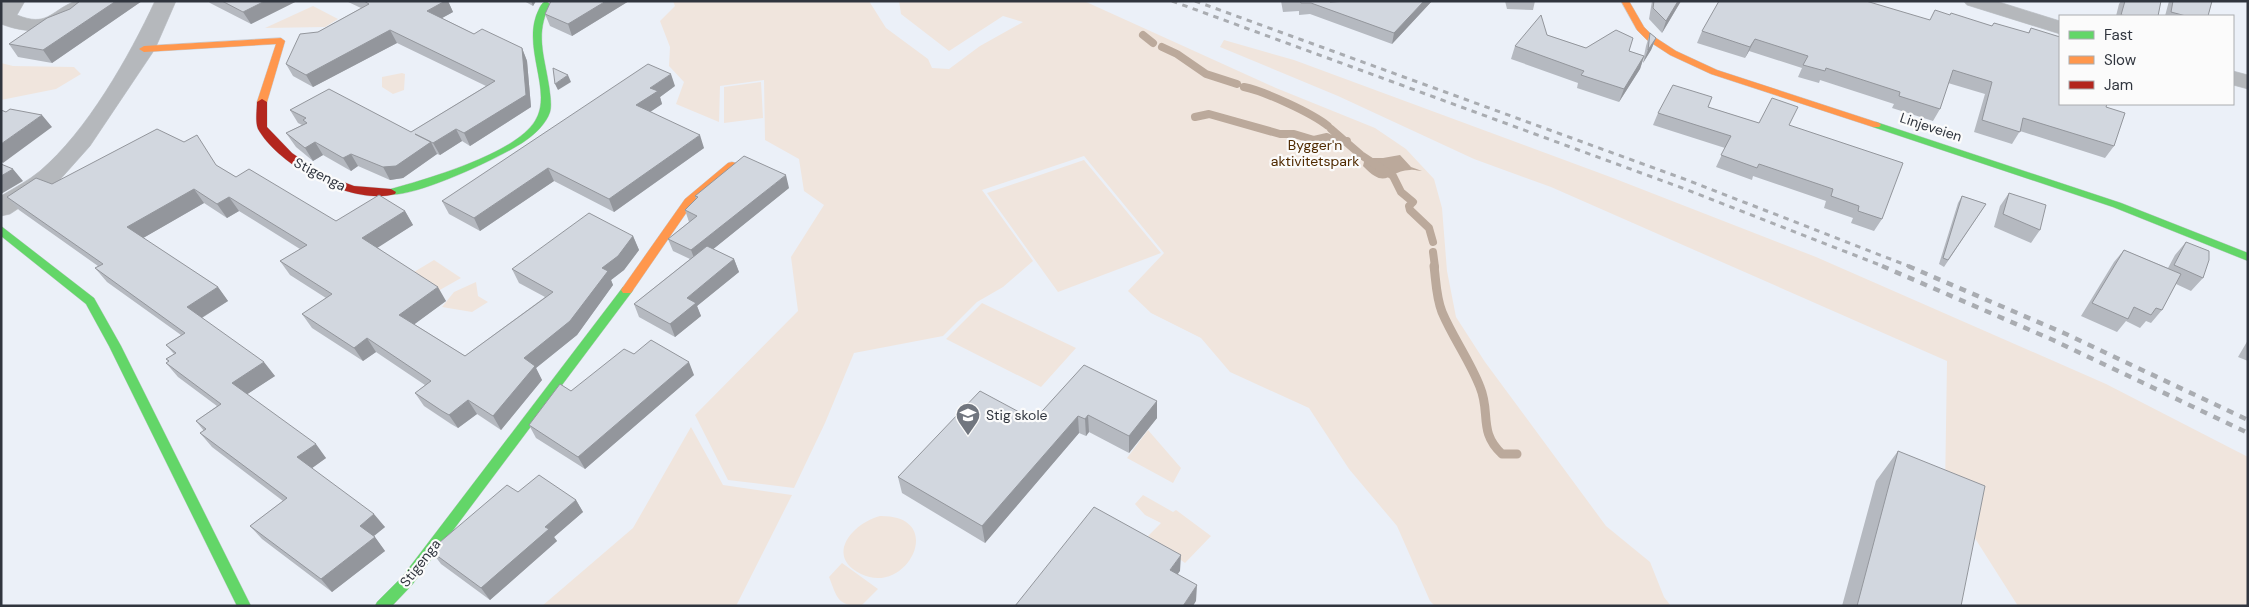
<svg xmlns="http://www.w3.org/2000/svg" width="2249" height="607" viewBox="0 0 2249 607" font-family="'DM Sans',sans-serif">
<rect width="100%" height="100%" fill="#ebf0f8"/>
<path fill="#f0e5dd" d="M673 1H869L886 28 928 59 932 68 949 69 980 46 1023 22 1003 16 949 51 901 14 899 1H1084L1276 88 1375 128 1406 149 1434 179 1442 208 1447 271 1456 317 1485 362 1606 526 1650 562 1664 597 1671 606H1435L1430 601 1397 526 1349 469 1309 408 1230 372 1201 338 1151 313 1128 291 1164 253 1084 156 982 190 1033 261 1003 287 977 302 943 336 854 353 825 423 794 488 728 480 695 415 798 311 791 257 824 205 804 191 799 159 765 140 764 80 720 86 719 122 676 104 684 82 669 66 670 47 660 21 675 6Z
M313 6 338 19 325 27 265 28Z
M1224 40 1294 60 1613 178 1816 257 2106 384 2248 457V606H2018L1945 491 1947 361 1551 187 1474 159 1338 96 1220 47Z
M1 63 13 66 74 67 81 74 56 89 1 100Z
M402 73 405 74 404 90 393 94 382 87V77Z
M761 82 763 118 724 123V87Z
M1084 160 1161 253 1058 292 987 193Z
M434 260 461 278 438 291 414 272Z
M476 282 478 296 488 302 472 312 442 307 454 292Z
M982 303 1076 348 1041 387 946 339Z
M691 427 723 485 792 495 736 606H542L633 528Z
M1148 430 1181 468 1173 483 1127 458Z
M1143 495 1173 512 1176 510 1211 536 1185 563 1148 536 1161 523 1145 515 1135 504Z
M880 516C948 515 907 597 861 574 824 556 853 523 880 516Z
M842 563 878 589 861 606C837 606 837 597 829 577Z"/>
<path fill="#bba99b" d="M1400 155 1411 167 1422 171C1419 171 1414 169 1410 170 1387 171 1387 191 1363 166L1365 158H1383Z"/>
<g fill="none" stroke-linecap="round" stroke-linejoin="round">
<path stroke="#bba99b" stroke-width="8" d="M1143 35 1153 43
M1162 47 1177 54 1206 74 1237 84
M1244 87C1264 91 1312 113 1328 126
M1195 117 1209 114 1280 134H1294L1314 140 1327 137 1337 142 1347 141
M1331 129 1361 155 1393 176 1401 192 1413 202 1409 206 1410 210 1429 228 1433 242
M1433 252 1435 267"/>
<path stroke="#bba99b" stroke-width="9" d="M1434 266C1436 281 1436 297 1442 312 1453 338 1470 361 1480 387 1491 413 1478 432 1502 454H1517"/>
<defs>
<path id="street" d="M4 1H25L17 15C47 27 50 12 73 2 79 0 91 1 97 1 76 33 34 37 1 24V5Z
M155 1H176L155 49 90 146 57 183 10 214 1 216V196C14 188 28 181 40 171 87 131 129 57 155 1Z
M1964 1H1996L2060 21V34L1967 5Z
M2233 71 2248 75V89L2233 85Z"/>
<path id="fast" d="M546 1 550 4C535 34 544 54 549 86 550 94 552 105 550 112 546 124 535 134 525 141 504 156 411 200 387 194L386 192 387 190C424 180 515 154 535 121 554 91 520 46 539 9 541 5 542 3 546 1Z
M1876 122 2121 203 2248 253V261L2113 207 1873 127 1871 125 1873 123Z
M1 226 94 298 121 346 251 606H237L109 346 86 304 1 236Z
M627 286 631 287 633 290 631 293 412 585 392 606H375L377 602 402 577 623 287Z"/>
<path id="slow" d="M1621 1H1629L1644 27 1653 36 1676 51 1717 70 1879 123 1881 125 1879 127H1873L1711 74 1670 55 1647 40 1637 30Z
M281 38 285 41 267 102 262 105 257 102 276 44 144 52 139 49 144 46Z
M732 162 736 163 737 165 736 167 693 203 631 293H623L621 290 623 287 685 199 728 163Z"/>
<path id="jam" d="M262 99 267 102V127L292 153 322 174 354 186 391 189 396 192 395 194C352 206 279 166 258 129 255 122 257 109 257 102Z"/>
</defs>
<use href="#street" stroke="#c6cbd2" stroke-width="1"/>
<use href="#fast" stroke="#c6cbd2" stroke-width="1"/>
<use href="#slow" stroke="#c6cbd2" stroke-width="1"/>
<use href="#jam" stroke="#c6cbd2" stroke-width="1"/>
<use href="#street" fill="#b5b8bc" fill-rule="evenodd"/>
<use href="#fast" fill="#63d668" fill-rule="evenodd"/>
<use href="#slow" fill="#ff974d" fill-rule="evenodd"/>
<use href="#jam" fill="#b3261e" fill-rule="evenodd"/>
<path stroke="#a9acb1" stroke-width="3" stroke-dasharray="5.5 5.5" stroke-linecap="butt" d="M1172 1 1685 189 1885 267
M1195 1 1687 180 1911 267"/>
<path stroke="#a9acb1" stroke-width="4.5" stroke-dasharray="7 7" stroke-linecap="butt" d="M1882 266 2053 340 2248 433
M1908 266 2066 334 2248 420"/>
</g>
<path fill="#b5b9c0" d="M80 1H142L52 63 18 57 9 44 70 9Z
M208 1H297L251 24 210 3Z
M346 1H448L453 12 442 18 474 34 522 48 527 61 531 107 470 146 462 141 440 155 437 154 403 178 390 180 358 166 351 171 323 155 313 161 296 147 286 133 302 125 298 123 290 110 411 132 486 86 397 43 313 87 293 76 286 64 318 32 361 8Z
M524 1H536L533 6Z
M629 1 572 36 550 26 545 14Z
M1281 1H1330V2L1432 1 1392 44 1310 14 1299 15V11L1283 12Z
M1505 1H1535L1533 10 1507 9Z
M1652 1H1681L1662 33 1649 19Z
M2121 1H2161L2158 16H2116L2119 4Z
M2169 1H2212L2208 16H2165Z
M1950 15 1992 26 1994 23 2028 33 2031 28 2060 104 2106 107 2114 146 2105 158 2020 131 2012 144 1974 132 1985 94 1948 83 1940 109 1933 121 1892 108 1894 104 1820 80 1819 83 1798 77 1802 68 1749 51 1745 58 1697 43 1702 31 1930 20Z
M1650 33 1656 38 1651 50 1643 63 1644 57 1640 69 1619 102 1577 88 1578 83 1511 59 1515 46 1547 35 1586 48 1629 51 1644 56 1646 46Z
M675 86 660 97 662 104 650 112 704 148 614 212 554 181 480 231 449 214 442 201Z
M1712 97 1708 107 1759 123 1789 125 1882 219 1874 231 1851 223 1853 218 1824 208 1826 201 1753 176 1752 180 1716 167 1725 148 1653 125 1658 113Z
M217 166 236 177 336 221 405 211 413 225 377 247 446 301 414 324 465 356 545 297 519 283 512 269 633 236 639 250 624 270 611 280 613 285 577 335 536 368 542 380 501 430 477 414 458 428 451 424 424 406 415 393 425 385 376 352 363 361 312 328 302 314 326 298 290 275 280 261 300 249 239 211 227 218 204 203 143 238 218 287 228 301 202 318 275 376 247 394 326 458 312 468 385 527 374 536 385 551 332 592 262 539 250 526 283 501 212 447 200 433 204 431 196 421 217 406 178 377 166 363 169 362 166 359 174 354 166 345 181 335 107 282 95 268 98 266 19 210 7 197 52 184Z
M789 188 713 249 734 259 739 272 697 306 701 316 675 337 639 317 634 304 690 259 673 251 668 239 689 222 685 210 696 199 695 196Z
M2009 193 2040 230 2031 243 1994 227 2000 206Z
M1962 196 1986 204 1944 267 1939 264 1958 203Z
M2186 242 2203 278 2191 291 2176 284 2162 310 2151 323 2146 321 2140 328 2126 321 2117 332 2081 316 2114 262 2124 250 2168 268 2175 255Z
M2248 340V361L2238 357Z
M634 354 694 375 585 469 536 438 529 425Z
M1157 401V418L1129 453 1089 432 1086 436 1079 433 985 543 902 493 898 477 1034 420Z
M1898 451 1961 606H1842L1876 481Z
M518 492 576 500 583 512 554 537 557 541 490 600 441 564 432 552Z"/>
<path fill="#93969c" d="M116 1H142L52 63 43 50Z
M265 1H297L251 24 243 12Z
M445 1H448L453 12 433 23 427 11Z
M531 1H536L533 6Z
M606 1H629L572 36 568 24Z
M1424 1H1432L1392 44 1394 33Z
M1678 1H1681L1662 33 1666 21Z
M390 30 397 43 313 87 306 75Z
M1656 38 1651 50 1643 63 1648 50Z
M1755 39 1749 51 1745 58 1750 47Z
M522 48 527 61 531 107 470 146 464 133Z
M1644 56 1640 69 1619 102 1624 89Z
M671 74 675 86 660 97 662 104 641 118 636 105 650 88Z
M568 75 571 82 558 90 555 84Z
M42 115 52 127 3 163 1 161V144Z
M456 129 462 141 440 155 433 143Z
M700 135 704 148 614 212 609 199Z
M315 142 323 155 313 161 305 148Z
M431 142 437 154 403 178 390 180 383 167Z
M351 154 358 166 351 171 343 158Z
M548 168 554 181 480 231 474 218Z
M13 169 23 181 1 194V176Z
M786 175 789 188 696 263 691 250Z
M194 189 204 203 138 241 127 227Z
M229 197 239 211 227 218 217 204Z
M405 211 413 225 371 252 362 238Z
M633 236 639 250 624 270 611 280 613 285 577 335 536 368 542 380 501 430 493 416 524 358 602 268Z
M734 259 739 272 697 306 701 316 675 337 670 324 687 298Z
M218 287 228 301 198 320 187 307Z
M438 287 446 301 408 329 399 315Z
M367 338 376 352 363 361 354 348Z
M264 362 275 376 243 397 232 383Z
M689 362 694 375 585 469 578 457Z
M468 400 477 414 458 428 449 415Z
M1157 401V418L1129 453V436Z
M1088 415 1089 432 1086 436 1085 419Z
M1078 416 1079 433 985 543 982 526Z
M316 444 326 458 308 471 297 457Z
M576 500 583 512 554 537 557 541 490 600 481 588 545 527Z
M374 514 385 527 370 539 360 526Z
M375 537 385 551 332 592 321 579Z
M1181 555 1180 571 1169 586 1170 570Z
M1197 585 1196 601 1193 606H1183Z"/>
<path fill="#d2d7df" stroke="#93969c" d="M80 1H116L43 50 9 44 47 18 70 9Z
M222 1H265L243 12Z
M364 1H445L427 11 474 34 482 29 522 48 526 95 464 133 456 129 433 143 415 134 431 142 396 166 383 167 351 154 343 158 315 142 305 148 286 133 307 123 303 120 306 118 290 110 329 89 411 132 495 81 390 30 306 75 286 64 300 34 318 32 369 4Z
M551 1H606L568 24 545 14Z
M1300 1H1330V2L1349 1H1424L1394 33 1311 3H1301Z
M1654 1H1678L1666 21 1653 8Z
M1719 1H1866L1930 20 1935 10 1950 15 1951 13 1992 26 1994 23 2029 33 2031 28 2060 37V104H2107L2106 107 2125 113 2114 146 2023 118 2020 132 1982 120 1992 82 1953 70 1940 109 1899 96 1900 92 1826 68 1825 71 1803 65 1808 56 1755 39 1750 47 1702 31Z
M2125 1H2161L2158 16H2127L2121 15Z
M2173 1H2212L2208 16H2186L2171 12Z
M1541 15 1547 35 1586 48 1616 30 1633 38 1629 51 1644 56 1624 89 1581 75 1584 71 1515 46Z
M1650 33 1656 38 1648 50Z
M648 64 671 74 650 88 658 91 636 105 700 135 609 199 548 168 474 218 442 201Z
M553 68 568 75 555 84Z
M1673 85 1712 97 1708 107 1759 123 1772 98 1798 107 1789 125 1903 163 1882 219 1858 211 1859 206 1831 196 1833 189 1759 164 1757 168 1721 155 1731 136 1658 113Z
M10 109 42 115 1 144V110L6 112Z
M157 129 184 142 197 135 216 165 236 177 249 169 336 221 379 195 405 211 362 238 438 287 399 315 465 356 553 292 512 269 589 213 633 236 618 256 602 268 608 271 570 321 524 358 535 366 493 416 468 400 449 415 442 411 415 393 431 381 367 338 354 348 302 314 332 294 280 261 307 245 229 197 217 204 194 189 127 227 218 287 187 307 264 362 232 383 316 444 297 457 374 514 360 526 375 537 321 579 250 526 287 498 200 433 206 429 196 421 221 404 166 363 169 361 166 359 176 353 166 345 185 333 95 268 103 264 7 197 36 178 52 184Z
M744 156 786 175 691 250 668 239 697 216 685 210 698 197 695 196Z
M1 164 13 169 1 176Z
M2009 193 2046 205 2040 230 2003 214Z
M1962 196 1986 204 1948 260 1943 258Z
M2186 242 2209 251V260L2203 278 2174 265Z
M707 246 734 259 687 298 696 303 670 324 634 304Z
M2124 250 2181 274 2162 310 2156 308 2151 315 2134 307 2128 319 2092 303Z
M651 340 689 362 578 457 529 425 560 384 571 391 624 349 634 354Z
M1084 365 1157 401 1129 436 1088 415 1085 419 1078 416 982 526 898 477 980 391 1034 420Z
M1898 451 1985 486 1961 606H1857Z
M539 475 576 500 545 527 549 529 481 588 432 552 440 542 507 485 518 492Z
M1094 507 1181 555 1170 570 1197 585 1183 606H1015Z"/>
<defs>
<symbol id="school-pin" viewBox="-11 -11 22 30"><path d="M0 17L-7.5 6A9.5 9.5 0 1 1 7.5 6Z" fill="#71767f" stroke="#fbfbfb"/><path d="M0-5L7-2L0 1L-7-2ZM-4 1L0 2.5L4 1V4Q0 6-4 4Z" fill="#fff"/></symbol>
</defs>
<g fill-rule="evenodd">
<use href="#school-pin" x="954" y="401" width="28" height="38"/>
</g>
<g text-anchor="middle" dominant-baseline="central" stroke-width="4.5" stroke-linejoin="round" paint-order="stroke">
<g font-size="14" fill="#30353e" stroke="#fbfbfb">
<text transform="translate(1931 127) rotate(18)">Linjeveien</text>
<text transform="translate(320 174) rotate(27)">Stigenga</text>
<text transform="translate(420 563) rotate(-52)">Stigenga</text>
</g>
<g font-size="14" fill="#502a00" stroke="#fbfbfb">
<text x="1315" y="145">Bygger'n<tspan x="1315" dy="16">aktivitetspark</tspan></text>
</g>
<g font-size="14" fill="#30353e" stroke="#fbfbfb" text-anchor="start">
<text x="986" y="415">Stig skole</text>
</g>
</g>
<rect width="2249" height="607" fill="none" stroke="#30353e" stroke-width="5"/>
<rect x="2059" y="15" width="175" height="90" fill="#fbfbfb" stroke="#aaacaf"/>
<rect x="2069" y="31" width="25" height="8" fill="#63d668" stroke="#aaacaf"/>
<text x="2104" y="40" font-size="15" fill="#30353e">Fast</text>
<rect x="2069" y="56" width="25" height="8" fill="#ff974d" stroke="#aaacaf"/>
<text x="2104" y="65" font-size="15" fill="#30353e">Slow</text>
<rect x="2069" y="81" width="25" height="8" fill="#b3261e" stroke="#aaacaf"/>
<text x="2104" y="90" font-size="15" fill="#30353e">Jam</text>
</svg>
